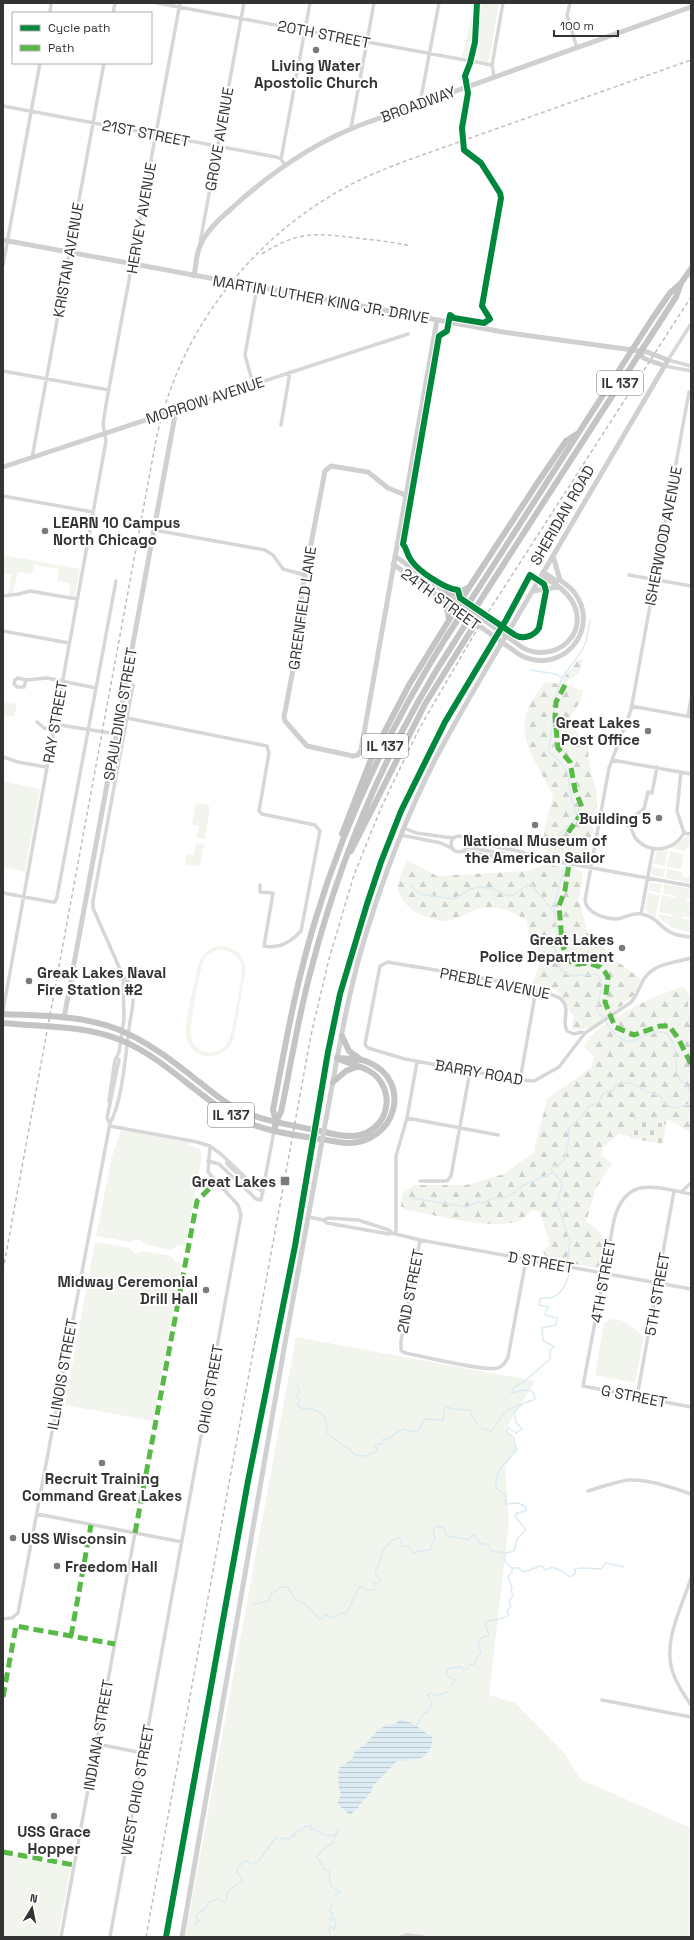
<svg xmlns="http://www.w3.org/2000/svg" width="694" height="1940" viewBox="0 0 694 1940" font-family="'Space Grotesk',sans-serif">
<defs>
<pattern id="forest-firs" width="22" height="20" patternUnits="userSpaceOnUse"><rect width="22" height="20" fill="#f1f5ed"/><path d="M5 1l3.5 6h-7zM16 11l3.5 6h-7z" fill="#cfd2cc"/></pattern>
<pattern id="cemetery-stones" width="16" height="16" patternUnits="userSpaceOnUse"><rect width="16" height="16" fill="#f1f5ed"/><path d="M2 7V4a2 2 0 0 1 4 0v3zM10 15v-3a2 2 0 0 1 4 0v3z" fill="#cfd2cc"/></pattern>
<pattern id="water-rules" width="6" height="5" patternUnits="userSpaceOnUse"><rect width="6" height="5" fill="#ddebf3"/><path d="M0 2.5h6" fill="none" stroke="#becad1"/></pattern>
</defs>
<rect width="100%" height="100%" fill="#fff"/>
<path fill="#f1f5ed" fill-rule="evenodd" d="M475 3H499L490 57 488 61 485 62 462 57Z
M3 555 80 569 75 597 69 596 70 583 57 581 59 569 34 565 32 574 18 572 13 593 8 594 11 575 3 573Z
M3 700 4 702 17 704 14 717 3 715Z
M3 781 40 789 25 872 3 867Z
M196 803 208 805 210 809 205 839 197 838 199 826 192 824Z
M687 836 691 837V846L688 847 684 851 671 848Z
M196 843 204 845 200 865 198 866 185 864 187 854 194 855Z
M668 849 665 866 653 864 657 851Z
M670 851 684 854 681 869 667 867Z
M652 867 665 869 663 877 652 875Z
M667 869 681 872 684 878 688 877 691 874V883L666 878Z
M651 883 662 884 660 893 648 890Z
M664 884 691 889V898H686V900L691 901V918L683 916 682 918 691 920V932L672 928 660 918 658 920 659 914 673 917V915L659 912 662 895 676 898V896L663 893Z
M648 893 660 895 655 918 645 910Z
M226 946 239 953 246 967 234 1038C227 1062 190 1063 186 1036 184 1021 195 982 198 966 202 952 212 945 226 946ZM222 950C235 951 243 961 242 974 239 990 234 1029 228 1042 219 1058 195 1055 191 1037 189 1029 200 967 204 960 208 953 215 950 222 950Z
M121 1130 190 1143 189 1145 200 1149 202 1156 185 1246 178 1245 172 1250 144 1244 141 1241 137 1239 131 1242 96 1236 112 1156Z
M95 1242 130 1248 135 1254 142 1251 171 1256 175 1262 182 1264 179 1276H176L175 1278 179 1279 153 1421 65 1405Z
M611 1319C625 1318 633 1328 644 1337L635 1383 595 1375 604 1323Z
M296 1337 535 1381 506 1428 518 1449 505 1466 509 1522 489 1695 515 1703 566 1755 580 1779 691 1828V1937H185Z
M3 1854 71 1867 58 1937H3Z"/>
<path fill="url(#forest-firs)" d="M579 659H583L579 673 566 682 568 685 583 691 580 702 570 717 578 734 589 748C586 763 595 780 597 797 598 816 590 839 586 858L583 861 548 854 543 846 545 827 553 797C541 766 514 741 529 706 533 698 540 690 545 682L562 684 563 679Z
M407 860 437 876 528 871 545 864 581 871 583 874 579 900 588 934H595L611 957 641 979 634 995 620 1007 590 1028 571 1030 574 1017 556 990 533 983 540 962 529 936 527 921C514 912 502 907 487 907 475 907 459 921 446 921 427 921 398 907 398 886 398 878 404 867 407 860Z
M684 987 691 997 688 1005 691 1017V1132L667 1119 663 1143 619 1134 603 1147 602 1155 612 1164 596 1188 586 1222 595 1227 606 1240 603 1259 598 1268 546 1259 543 1251 550 1245 540 1212 533 1210C528 1213 522 1221 516 1222 485 1229 437 1215 406 1210L401 1207 402 1194 414 1185H466L504 1174 534 1152 547 1099 592 1067 594 1056 584 1047C587 1043 590 1036 594 1033 612 1016 661 992 684 987Z"/>
<path fill="url(#cemetery-stones)" d="M633 1118 666 1124 662 1144 630 1138Z"/>
<path fill="url(#water-rules)" d="M400 1719 412 1723 432 1737C434 1744 428 1755 421 1758L409 1759 406 1762 401 1760 396 1762 373 1786 370 1794 361 1803 358 1808 350 1815 337 1804 341 1795 339 1788 338 1772 340 1767 352 1759 355 1751 366 1744 375 1733 386 1725 395 1724Z"/>
<g fill="none" stroke-linecap="round" stroke-linejoin="round">
<path stroke="#ddebf3" stroke-width="1.5" d="M590 620 586 642 581 652 562 678 556 695 549 752 558 759 568 773 571 798 577 815 574 821 559 834 558 843 567 857 554 906 557 936 554 945 559 967 564 973 572 976 596 974C610 987 594 998 598 1012 599 1014 603 1016 604 1019 611 1030 616 1037 628 1042 639 1040 648 1033 658 1032 677 1029 676 1064 677 1076L691 1091
M531 670 556 674 561 677
M410 885 420 894 454 899 470 889 479 887 491 888 508 896 514 895 524 887 531 884 553 911
M412 1198 467 1207 477 1202 484 1203 493 1198 507 1197 524 1185 552 1173
M297 1383 299 1390 296 1398 300 1399 297 1405 304 1409C312 1407 323 1412 326 1420 327 1423 327 1429 327 1433L346 1448H349L355 1455 367 1456 373 1452 375 1453 377 1449 374 1447 375 1445 382 1444 383 1439 386 1440 403 1429 415 1432 418 1431 425 1419 443 1420 444 1409 447 1407 453 1409 471 1410V1415L477 1423
M482 1428 491 1431C497 1425 500 1418 505 1412 513 1405 525 1404 535 1399L534 1394 531 1391 524 1390 511 1393 513 1388 525 1381 550 1359V1350L554 1347 543 1340 542 1328 556 1325 557 1318 545 1315 546 1311 549 1307 539 1305 540 1299C544 1297 545 1298 549 1298 561 1296 566 1285 569 1275L566 1271 570 1241 557 1203 562 1186 561 1181 553 1173 551 1168C554 1165 557 1166 560 1164 567 1160 570 1136 568 1129L583 1115 588 1107 598 1103 604 1093 614 1090 615 1085C631 1080 634 1085 647 1092 653 1094 657 1094 662 1098V1102L673 1108 691 1104
M513 1568H519L523 1572C530 1571 535 1567 542 1566L545 1570 552 1567 562 1571 570 1577 575 1574V1569L581 1568 601 1569 606 1563 624 1567
M253 1605 269 1601 271 1594 281 1587H288L295 1599 305 1604 319 1619H322L325 1614 332 1618 341 1613 346 1614 360 1586 365 1590H375L374 1584 381 1580 375 1574C376 1565 382 1561 382 1552 387 1545 390 1539 400 1538L402 1546H409L413 1553 431 1549V1544L435 1540 433 1530 437 1526 445 1529 446 1534 448 1536 469 1540 470 1537 474 1535 479 1541 478 1543 489 1545 491 1551 506 1553 514 1551 517 1539 526 1530 515 1516 517 1513 526 1511V1507L518 1503 506 1504 505 1502 506 1496 496 1488C494 1471 505 1463 516 1451L514 1438 507 1432 508 1427 516 1433 522 1429 516 1422 514 1413 521 1405
M451 1686 455 1680 447 1676V1670L451 1668 462 1667 463 1670 467 1669 470 1665 475 1664 477 1657 481 1653 478 1643 481 1638 489 1635 485 1623C492 1618 501 1621 509 1615L507 1611 511 1607 509 1602 513 1595 511 1591 512 1587 508 1576 512 1573V1568L506 1563 504 1558 506 1553
M416 1726 424 1713 429 1711 432 1702 427 1695 432 1693 435 1696 447 1692
M281 1838 288 1839 295 1836 293 1835 298 1830 301 1831 304 1827 311 1826 312 1827 310 1830 314 1829 327 1836 335 1835
M254 1863 259 1861C264 1853 270 1846 275 1838H278
M336 1896 337 1893 340 1892 331 1886 329 1871 324 1869 317 1857C319 1851 327 1846 332 1844L338 1830
M195 1924 199 1921 196 1917 198 1913 205 1909 208 1903 218 1899 224 1902 227 1900V1892L241 1881 242 1877 237 1874V1869L244 1861 251 1863
M330 1937 329 1929 331 1926 334 1929 336 1927 334 1918 331 1920 329 1918 333 1914 329 1911 333 1903"/>
<path stroke="#d7d7d7" stroke-width="3.5" d="M157 3 492 65
M570 3 567 15 577 48
M50 13 51 3
M113 13 115 3
M494 76 492 65 503 3
M420 103 439 3
M3 106 276 157 281 159 285 165
M351 128 374 3
M281 159 310 3
M200 243 244 3
M3 265 40 63
M691 324 668 360 691 366
M665 366 691 371
M3 371 109 390
M253 384 245 355 257 287
M689 392 631 710 609 768 585 900C586 913 605 919 617 919 626 918 632 912 641 914 655 916 659 926 670 932 676 936 684 936 691 937
M176 410 408 334
M281 425 290 372
M32 458 104 63
M3 496 93 512
M154 530 265 550 273 555 283 569 305 575
M629 575 691 586
M3 596 19 594 30 591 77 599
M3 631 69 643
M26 680 24 687H17L14 684 15 680 18 678 26 680 47 678 96 688
M631 706 691 717
M688 716 691 699
M127 718 267 746 269 753 259 811 262 814 315 825 320 831 301 931C291 942 279 949 264 946L273 893 260 892V885
M37 722 44 728 53 730
M54 724 116 734
M3 757 18 762 46 767
M612 760 691 774
M681 772 677 811 684 833
M600 818C609 820 623 819 629 826 633 830 633 836 637 840 651 854 674 851 684 833
M630 827 633 817 644 809 648 792 652 793 657 767
M404 828 416 833 453 838
M684 833 691 834
M401 835 441 843 453 849
M451 844a8 8 0 1 1 16 0a8 8 0 1 1-16 0Z
M467 841 518 851 533 856
M466 847 522 857 538 858 691 886
M463 851 508 859 526 860
M3 893 52 902H55L57 897 116 581
M641 914 653 849
M123 976 93 908V901L133 685
M3 1011 106 441 103 424 107 399 180 3
M585 1033 581 1032 574 1034 567 1031C561 1021 571 1010 562 1000 552 987 413 967 388 962L380 966 365 1044 368 1048 405 1059 520 1080 534 1081 559 1067 585 1033 630 1003C637 997 639 987 644 979 654 963 674 963 691 958
M520 1080 536 990
M110 1104 109 1100 115 1060 119 1052 124 1019 123 976 130 984 132 994
M407 1118 498 1135
M110 1123 107 1118 119 1060 117 1058
M110 1126 197 1142 210 1146 222 1155 244 1176 248 1183
M208 1161 219 1164 256 1199 261 1200 274 1131
M227 1161V1164L241 1177 263 1192
M420 1181H447L451 1176 470 1071
M681 1192 691 1183
M691 1194C655 1187 626 1175 614 1220L583 1386 691 1407
M309 1217 323 1220 327 1223 389 1234 392 1233 420 1240 691 1289
M323 1220 328 1218 358 1220 389 1230 392 1233
M396 1234V1156L407 1118 417 1062
M420 1240 401 1341V1350L405 1353C422 1356 485 1372 498 1368 503 1366 506 1362 508 1357L526 1260
M637 1397 674 1191
M588 1491C601 1487 615 1482 628 1480 648 1479 671 1487 691 1494
M37 1514 182 1542
M691 1578C682 1607 662 1642 673 1673 677 1685 684 1695 691 1705
M3 1619 12 1618 18 1613 110 1123C123 1101 126 1048 130 1022 131 1015 133 1008 133 1000
M602 1700 691 1717
M97 1744 143 1753
M61 1937 135 1533
M110 1937 241 1215 238 1205 208 1172 210 1146
M401 1937 407 1935 424 1937"/>
<path stroke="#d0d0d0" stroke-width="5" d="M3 240 503 332 647 352 668 360 513 624
M194 276C196 266 196 255 200 246 206 231 219 219 231 209 270 173 313 143 363 124L691 7
M640 352 643 358 665 366
M3 467 176 410 64 1018
M405 495 388 488 368 472 331 466 325 471 301 596 304 612 284 717 285 721 307 746 353 756 358 755 361 750 437 320
M395 556 523 648C555 664 591 634 572 601 565 589 553 583 542 576
M553 556 560 580
M393 564 520 655C563 677 602 628 574 592 570 587 565 584 560 580L557 581 543 572
M533 591 558 587
M326 1119C337 1061 346 1001 363 944 382 880 406 816 437 756 455 722 475 688 495 654
M182 1937 285 1343 320 1152"/>
<path stroke="#c4c4c4" stroke-width="6" d="M480 586 652 319 670 293 680 284
M487 590 676 297 681 283 691 269
M446 593H459L469 587
M442 599 448 612 449 620
M342 834 373 754 409 685 470 586 538 482 566 441 577 434
M351 851 425 704 475 624
M3 1014C41 1016 81 1015 117 1029 147 1041 173 1061 198 1081 210 1090 222 1101 235 1108 261 1121 291 1125 320 1131 330 1133 342 1137 352 1136 362 1136 372 1131 379 1123 388 1112 389 1096 382 1084 373 1067 354 1066 339 1059
M3 1023C43 1027 85 1025 123 1041 163 1058 192 1091 228 1113 262 1134 307 1136 345 1143 396 1145 414 1081 368 1062 359 1058 347 1059 337 1058
M342 1036 349 1051 360 1059
M333 1082 346 1071 358 1066
M276 1122 273 1110C285 1046 296 983 315 921 345 820 391 725 447 636
M274 1131 276 1122 281 1112C291 1065 298 1017 311 970 341 853 389 742 455 641"/>
<path stroke="#bebebe" stroke-width="1.5" stroke-dasharray="4 3" stroke-linecap="butt" d="M262 254C297 231 316 233 356 238 375 240 393 242 411 246
M3 1270 156 440C178 335 246 244 339 191 361 178 385 169 408 160L691 60
M146 1937 311 1035 329 959 354 875 381 808 419 729 476 631 691 297"/>
<path stroke="#d0d0d0" stroke-width="5" d="M495 654 513 624
M320 1152 326 1119"/>
<path stroke="#c4c4c4" stroke-width="6" d="M447 636 480 586
M455 641 487 590"/>
<path stroke="#58b947" stroke-width="5" stroke-dasharray="10 5" stroke-linecap="butt" d="M565 685 556 702 555 717 558 748 570 762 575 790 582 807 579 817 567 834 570 857 565 890 559 906 562 942 566 957 571 962 578 964 588 963 600 967 605 972 608 977 605 1002 615 1027 634 1035 660 1026H669L678 1038 691 1064
M135 1533 197 1201 216 1182
M71 1636 91 1525
M3 1697 16 1626 115 1644
M3 1852 74 1865"/>
<defs>
<path id="cycleway" d="M166 1937 248 1481 295 1246 328 1052 340 994 367 904 381 862 401 811 445 722 506 620 530 575 544 584 546 591 539 628C534 636 523 640 515 635L463 600 460 598 458 590C445 589 418 571 411 560 407 555 407 549 403 544L439 336 447 331 450 315 454 318 484 323 490 319 482 306 501 198 500 193 481 163 464 150 462 128 468 93 465 76 470 63 475 42 477 3"/>
</defs>
<use href="#cycleway" stroke="#fff" stroke-width="8"/>
<use href="#cycleway" stroke="#00873e" stroke-width="6"/>
</g>
<g fill="#7a7a7a" stroke="#fff" stroke-width="1.5">
<circle cx="316" cy="50" r="4"/>
<circle cx="45" cy="531" r="4"/>
<circle cx="648" cy="731" r="4"/>
<circle cx="659" cy="818" r="4"/>
<circle cx="535" cy="825" r="4"/>
<circle cx="622" cy="948" r="4"/>
<circle cx="29" cy="981" r="4"/>
<rect x="280" y="1176" width="10" height="10" rx="2"/>
<circle cx="206" cy="1290" r="4"/>
<circle cx="102" cy="1463" r="4"/>
<circle cx="13" cy="1538" r="4"/>
<circle cx="57" cy="1566" r="4"/>
<circle cx="54" cy="1816" r="4"/>
</g>
<g text-anchor="middle" dominant-baseline="central" stroke-width="4" stroke-linejoin="round" paint-order="stroke">
<g fill="#fff" stroke="#707070" stroke-width="1">
<rect x="597" y="371" width="46" height="24" rx="3"/>
<rect x="362" y="734" width="46" height="24" rx="3"/>
<rect x="208" y="1103" width="46" height="24" rx="3"/>
</g>
<g font-size="14" font-weight="bold" fill="#333">
<text x="620" y="383">IL 137</text>
<text x="385" y="746">IL 137</text>
<text x="231" y="1115">IL 137</text>
</g>
<g font-size="15" fill="#333" stroke="#fff">
<text transform="translate(324 34) rotate(11)">20TH STREET</text>
<text transform="translate(418 104) rotate(-20)">BROADWAY</text>
<text transform="translate(146 133) rotate(11)">21ST STREET</text>
<text transform="translate(219 139) rotate(-80)">GROVE AVENUE</text>
<text transform="translate(141 218) rotate(-80)">HERVEY AVENUE</text>
<text transform="translate(68 260) rotate(-80)">KRISTAN AVENUE</text>
<text transform="translate(321 299) rotate(10)">MARTIN LUTHER KING JR. DRIVE</text>
<text transform="translate(205 400) rotate(-18)">MORROW AVENUE</text>
<text transform="translate(562 515) rotate(-60)">SHERIDAN ROAD</text>
<text transform="translate(663 536) rotate(-79)">ISHERWOOD AVENUE</text>
<text transform="translate(441 599) rotate(36)">24TH STREET</text>
<text transform="translate(302 608) rotate(-82)">GREENFIELD LANE</text>
<text transform="translate(120 714) rotate(-80)">SPAULDING STREET</text>
<text transform="translate(55 722) rotate(-80)">RAY STREET</text>
<text transform="translate(495 983) rotate(11)">PREBLE AVENUE</text>
<text transform="translate(479 1072) rotate(10)">BARRY ROAD</text>
<text transform="translate(541 1262) rotate(10)">D STREET</text>
<text transform="translate(603 1281) rotate(-80)">4TH STREET</text>
<text transform="translate(410 1291) rotate(-79)">2ND STREET</text>
<text transform="translate(657 1294) rotate(-80)">5TH STREET</text>
<text transform="translate(62 1374) rotate(-80)">ILLINOIS STREET</text>
<text transform="translate(210 1389) rotate(-80)">OHIO STREET</text>
<text transform="translate(634 1396) rotate(11)">G STREET</text>
<text transform="translate(98 1735) rotate(-80)">INDIANA STREET</text>
<text transform="translate(137 1790) rotate(-80)">WEST OHIO STREET</text>
</g>
<g font-size="15" font-weight="bold" fill="#333" stroke="#fff" text-anchor="end">
<text x="316" y="65" text-anchor="middle">Living Water<tspan x="316" dy="17">Apostolic Church</tspan></text>
<text x="53" y="522" text-anchor="start">LEARN 10 Campus<tspan x="53" dy="17">North Chicago</tspan></text>
<text x="640" y="722">Great Lakes<tspan x="640" dy="17">Post Office</tspan></text>
<text x="651" y="818">Building 5</text>
<text x="535" y="840" text-anchor="middle">National Museum of<tspan x="535" dy="17">the American Sailor</tspan></text>
<text x="614" y="939">Great Lakes<tspan x="614" dy="17">Police Department</tspan></text>
<text x="37" y="972" text-anchor="start">Greak Lakes Naval<tspan x="37" dy="17">Fire Station #2</tspan></text>
<text x="276" y="1181">Great Lakes</text>
<text x="198" y="1281">Midway Ceremonial<tspan x="198" dy="17">Drill Hall</tspan></text>
<text x="102" y="1478" text-anchor="middle">Recruit Training<tspan x="102" dy="17">Command Great Lakes</tspan></text>
<text x="21" y="1538" text-anchor="start">USS Wisconsin</text>
<text x="65" y="1566" text-anchor="start">Freedom Hall</text>
<text x="54" y="1831" text-anchor="middle">USS Grace<tspan x="54" dy="17">Hopper</tspan></text>
</g>
</g>
<rect width="694" height="1940" fill="none" stroke="#333333" stroke-width="8"/>
<rect x="12" y="12" width="140" height="52" fill="#ffffff" stroke="#adadad"/>
<rect x="20" y="25" width="20" height="6" fill="#00873e" stroke="#adadad"/>
<text x="48" y="32" font-size="12" fill="#333333">Cycle path</text>
<rect x="20" y="45" width="20" height="6" fill="#58b947" stroke="#adadad"/>
<text x="48" y="52" font-size="12" fill="#333333">Path</text>
<g transform="translate(32 1908) rotate(10)" stroke="#ffffff" stroke-width="3" paint-order="stroke">
<path d="M0-3L7 15L0 10L-7 15Z" fill="#333333"/>
<text y="-6" font-size="11" font-weight="bold" text-anchor="middle" fill="#333333">N</text>
</g>
<path d="M554 30v6h64v-6" fill="none" stroke="#333333" stroke-width="2"/>
<text x="560" y="30" font-size="12" fill="#333333" stroke="#ffffff" stroke-width="3" paint-order="stroke">100 m</text>
</svg>
